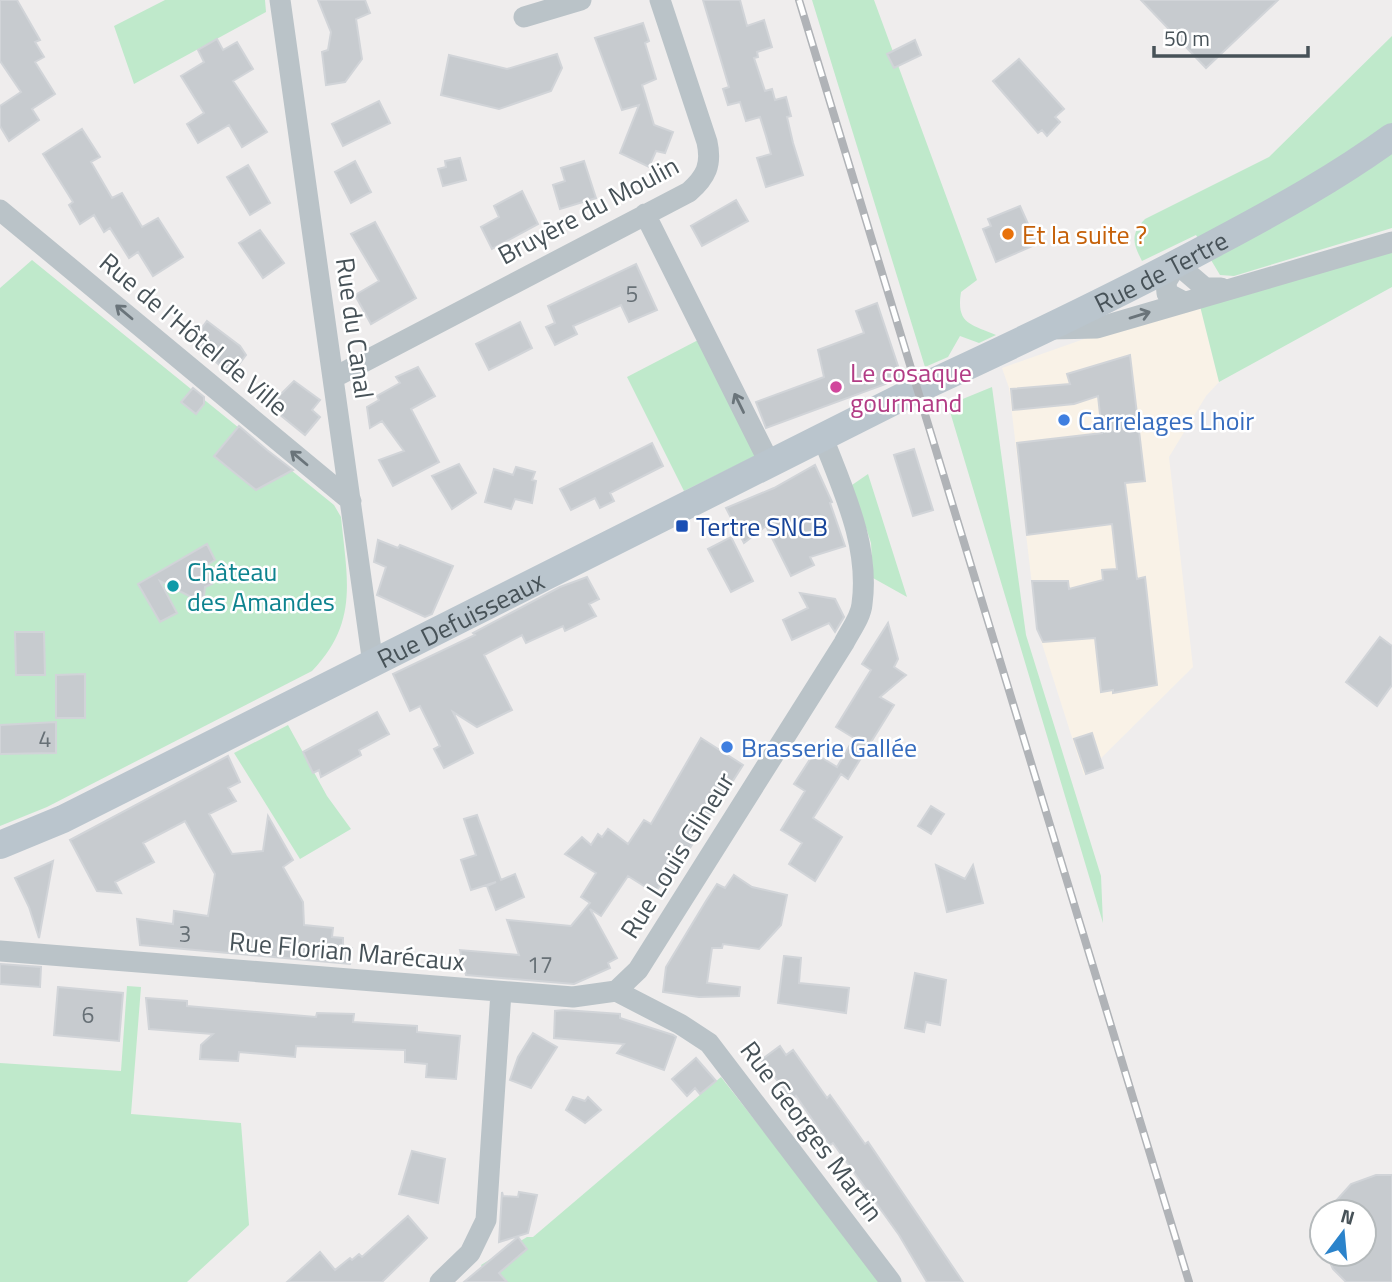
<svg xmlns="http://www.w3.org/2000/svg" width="1392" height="1282" viewBox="0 0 1392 1282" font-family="'Titillium Web',sans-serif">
<rect width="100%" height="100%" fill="#efeded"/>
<path fill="#f9f2e7" d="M1200 306 1219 382 1206 396 1169 457 1193 667 1084 775 1037 628 1009 388 1002 368 1084 339Z"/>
<path fill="#bfe9cb" d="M165 0H265L266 12 134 84 114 26Z
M812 0H874L977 280 961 292C956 324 970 324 996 335L979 343 960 336 948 357 925 367Z
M1392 36V228L1234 276 1220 275 1196 235 1142 261C1132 242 1131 234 1145 219L1269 157Z
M1392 250V287L1219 382 1200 306Z
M32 260 334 505 341 517C347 579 359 622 312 671L47 807 0 826V288Z
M702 338 759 454 684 491 627 377Z
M992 387 1026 635 1101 876 1103 923 948 405Z
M868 474 907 597 873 578 871 543 852 485Z
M288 725 327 796 351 829 300 859 234 753Z
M127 986 141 987 131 1114 241 1123 249 1225 187 1282H0V1063L121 1071Z
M721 1077 882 1282H490L481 1265 527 1237H533Z"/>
<path fill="#c7cbcf" stroke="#d1d4d8" stroke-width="2" d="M0 0H17L40 40 35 42 44 57 35 62 55 94 32 109 39 120 9 141 0 126V106L21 92 0 61Z
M318 0H365L370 13 356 19 362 59 345 82 326 85 322 52 328 50 331 32Z
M703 0H740L747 26 764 20 772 47 757 52 758 57 754 58 765 91 772 89 775 100 786 97 791 116 787 117 793 143 803 175 766 187 757 158 771 154 766 136 760 117 746 121 740 102 728 105 723 89 729 87Z
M1141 0H1278L1206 68Z
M643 23 649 41 645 43 656 79 642 85 654 125 673 132 665 153 656 151 649 167 620 153 639 105 622 110 595 38Z
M217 39 223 50 237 42 253 69 233 81 267 132 242 147 229 125 198 143 187 124 204 113 181 76 204 62 198 50Z
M915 40 921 55 894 68 887 54Z
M557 54 562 68 551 91 499 109 441 95 449 55 507 69Z
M1019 59 1064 109 1055 117 1060 122 1047 136 1042 130 1038 133 993 81Z
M379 101 390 123 343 146 332 124Z
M82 129 100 157 91 162 112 198 122 193 142 227 158 218 183 257 153 276 138 252 129 258 110 228 104 232 94 215 80 224 69 205 73 202 43 154Z
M460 158 466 180 443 186 438 169 446 167 445 161Z
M355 161 371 192 351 203 335 172Z
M584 161 596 198 560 209 553 185 565 181 561 168Z
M248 165 270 203 250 215 227 177Z
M522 191 538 224 492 249 481 227 499 217 494 206Z
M736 200 748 221 702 246 691 226Z
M1020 206 1037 244 996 262 983 229 991 226 988 219Z
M375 222 416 298 371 324 355 295 379 281 351 234Z
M260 230 284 263 263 278 239 243Z
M636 264 657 310 629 322 621 305 573 326 577 334 555 345 546 327 555 323 548 306Z
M877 303 902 378 766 428 756 402 824 377 818 350 864 333 856 311Z
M207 321 240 346 246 355 231 375 192 341Z
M520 322 532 348 489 370 476 344Z
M1130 355 1145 481 1125 483 1137 579 1145 577 1157 685 1113 693V690L1101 692 1095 638 1043 642 1037 629 1032 581H1068L1069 589 1103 580 1102 570 1117 569 1112 524 1027 535 1017 443 1102 433 1098 396 1074 404 1013 410 1011 389 1070 384 1067 374Z
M418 367 435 396 411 409 439 462 393 486 379 460 404 451 382 421 370 428 367 407 379 400 377 396 400 383 396 377Z
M294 381 320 400 312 410 320 417 305 435 269 406Z
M193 388 204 397V404L196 414 181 402Z
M239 426 267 450 293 470 256 490 231 470 214 456Z
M652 443 663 466 610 493 614 501 600 508 595 498 571 510 560 489Z
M914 449 933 510 913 516 894 455Z
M459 464 476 493 452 509 432 476Z
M815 465 832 502 830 503 845 546 810 557 814 565 791 576 766 526 744 543 726 508 774 488Z
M516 467 535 472 532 480 536 481 532 503 515 499 511 509 485 502 494 469 513 475Z
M731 537 753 581 731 592 708 549Z
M378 540 398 548 400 545 453 566 432 614 425 617 377 595 386 567 374 562Z
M207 544 215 560 204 567 212 584 205 587 204 596 197 600 160 581 177 613 160 622 138 584Z
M587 577 599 599 589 604 596 616 565 631 563 626 526 643 522 635 484 655 512 710 477 727 453 712 473 753 444 768 434 749 440 746 420 706 410 711 393 674 475 635 473 633 560 587Z
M800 593 835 599 844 617 835 632 829 623 792 640 783 620 808 608Z
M888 623 898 659 894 667 906 675 880 697 894 705 848 779 841 774 813 818 842 837 815 881 789 864 802 843 781 830 805 791 794 784 814 753 837 767 854 738 836 727 871 670 862 664Z
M15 632H44L45 675H16Z
M1380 637 1392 646V685L1377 706 1346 682Z
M85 674V718H56V675Z
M377 712 389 734 359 750 361 755 321 777 319 770 313 773 303 752Z
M56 722V753L0 754V725Z
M1092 733 1103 768 1086 774 1074 739Z
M701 738 743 765 674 873 670 871 655 893 628 876 601 916 590 909 617 958 608 963 610 968 574 984 466 975 460 950 519 955 507 920 571 926 590 903 581 897 596 873 565 854 582 837 591 845 598 834 602 837 608 829 628 844 644 820 651 824Z
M228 756 240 782 228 788 236 801 209 814 232 854 263 851 268 816 293 860 283 867 303 902 304 925 333 928 332 937 343 938V946L352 948 350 964 140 945 137 919 173 924 174 911 208 916 215 874 185 821 143 843 154 862 115 882 121 893 97 891 70 840Z
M931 806 944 814 931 834 918 826Z
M477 815 501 880 515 874 524 897 496 910 487 886 496 882 471 890 461 860 476 855 464 819Z
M53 861 39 938 29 907 15 878Z
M936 865 965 879 973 865 983 903 947 912Z
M734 875 752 887 787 895 781 925 759 949 723 944 722 948H712L707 983 740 987 739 996 699 997 663 992 666 967 706 901 717 884 725 888Z
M784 956 801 958 799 983 849 988 846 1013 778 1003Z
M0 964 41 967 40 987 0 984Z
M915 973 946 980 940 1025 926 1022 924 1032 905 1028Z
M58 987 123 993 119 1041 54 1035Z
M146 998 187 1001V1006L316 1017 317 1013 354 1014 353 1022 417 1026V1032L460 1036 456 1079 426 1077 427 1064 405 1062V1050L296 1046 295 1057 239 1052 238 1061 200 1059 201 1045 213 1034 149 1029Z
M564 1010 620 1014V1018L673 1035 676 1037 664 1070 617 1053 624 1044 554 1038 555 1011Z
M533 1033 557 1047 531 1088 510 1080 518 1057Z
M780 1046 786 1055 793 1050 827 1098 830 1095 865 1144 868 1142 963 1282H927L899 1235 833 1143 830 1145 796 1096 792 1099 761 1060Z
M696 1058 716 1081 700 1094 695 1088 687 1096 672 1079Z
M573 1097 585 1101 588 1097 601 1110 585 1123 566 1110Z
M412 1151 445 1159 438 1203 399 1194Z
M1376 1175H1392V1282H1346L1333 1269 1326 1254H1364V1212H1326L1351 1184Z
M502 1192 503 1196 518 1197 519 1192 537 1195 528 1233 499 1242Z
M408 1216 427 1238 382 1282H287L320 1252 335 1270 350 1258 352 1260 359 1254 362 1257Z
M518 1237 527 1249 499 1273 507 1282H464Z"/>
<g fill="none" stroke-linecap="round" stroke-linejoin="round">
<path stroke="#bac3c8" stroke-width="21" d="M280 0 373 664
M524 17 581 0
M0 210 351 501
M645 214 770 464
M1184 302 1167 293 1166 282 1177 264 1205 288H1221
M1051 329 1097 328 1392 242
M333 378 689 192C706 177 712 165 707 142L660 0
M0 951 573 997 616 991 638 970 844 643C850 631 861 617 862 604 870 546 843 490 823 438
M616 991 680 1024 709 1043 891 1282
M440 1282 470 1253 486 1220 501 992"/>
<path stroke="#bac5cd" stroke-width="28" id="s1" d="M0 845 63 819 918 389C1020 342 1121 294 1219 241 1279 209 1337 177 1392 137"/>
<defs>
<path id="rail" d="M799 0 1189 1282"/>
</defs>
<use href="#rail" stroke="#b0b3b7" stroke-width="8"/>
<use href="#rail" stroke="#fff" stroke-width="5" stroke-dasharray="16" stroke-linecap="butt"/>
</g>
<defs><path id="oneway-shaft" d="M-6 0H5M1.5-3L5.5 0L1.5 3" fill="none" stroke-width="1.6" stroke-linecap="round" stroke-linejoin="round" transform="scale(1.75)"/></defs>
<g stroke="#6a747a">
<use href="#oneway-shaft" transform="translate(124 312) rotate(-140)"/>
<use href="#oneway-shaft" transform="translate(1140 315) rotate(-17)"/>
<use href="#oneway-shaft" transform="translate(739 403) rotate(-116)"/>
<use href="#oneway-shaft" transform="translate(299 458) rotate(-140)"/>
</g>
<circle fill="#e8710a" stroke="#fff" stroke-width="2.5" cx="1008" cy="234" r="7"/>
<circle fill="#d1479c" stroke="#fff" stroke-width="2.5" cx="836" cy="387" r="7"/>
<g fill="#3f7fe0" stroke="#fff" stroke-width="2.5">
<circle cx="1064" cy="420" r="7"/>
<circle cx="727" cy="747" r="7"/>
</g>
<rect fill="#1a4fb4" stroke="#fff" stroke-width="2.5" x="675" y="519" width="14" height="14" rx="3.5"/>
<circle fill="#0f9aa8" stroke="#fff" stroke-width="2.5" cx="173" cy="586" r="7"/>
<g text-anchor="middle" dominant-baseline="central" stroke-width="5" stroke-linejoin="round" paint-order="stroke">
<g font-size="23" fill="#677076">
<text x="632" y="293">5</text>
<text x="45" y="738">4</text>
<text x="185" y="933">3</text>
<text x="540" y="964">17</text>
<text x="88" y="1014">6</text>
</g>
<g font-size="26" fill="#475258" stroke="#fff">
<text transform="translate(588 210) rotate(-28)">Bruyère du Moulin</text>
<text stroke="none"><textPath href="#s1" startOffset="1295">Rue de Tertre</textPath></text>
<text transform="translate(355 328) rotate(82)">Rue du Canal</text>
<text transform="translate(194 334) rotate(40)">Rue de l'Hôtel de Ville</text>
<text stroke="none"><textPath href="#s1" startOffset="513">Rue Defuisseaux</textPath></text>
<text transform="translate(677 855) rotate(-58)">Rue Louis Glineur</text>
<text transform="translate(347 951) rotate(5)">Rue Florian Marécaux</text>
<text transform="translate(812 1131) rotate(53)">Rue Georges Martin</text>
</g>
<g font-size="26" fill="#c56008" stroke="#fff" text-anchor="start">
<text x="1022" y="234">Et la suite ?</text>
</g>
<g font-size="26" fill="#b23c85" stroke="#fff" text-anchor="start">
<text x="850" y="372">Le cosaque<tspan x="850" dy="30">gourmand</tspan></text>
</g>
<g font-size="26" fill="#366cbe" stroke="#fff" text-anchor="start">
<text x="1078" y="420">Carrelages Lhoir</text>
<text x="741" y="747">Brasserie Gallée</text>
</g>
<g font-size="26" fill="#164399" stroke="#fff" text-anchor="start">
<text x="696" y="526">Tertre SNCB</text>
</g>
<g font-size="26" fill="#0d838f" stroke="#fff" text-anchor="start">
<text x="187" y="571">Château<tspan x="187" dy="30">des Amandes</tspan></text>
</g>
</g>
<g transform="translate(1343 1233) rotate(16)"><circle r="33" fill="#ffffff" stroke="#b5babc" stroke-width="2"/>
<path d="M0-5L12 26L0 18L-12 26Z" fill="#2b83cb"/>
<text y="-10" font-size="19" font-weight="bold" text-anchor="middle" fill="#475258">N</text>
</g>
<path d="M1154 46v10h154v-10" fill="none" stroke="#475258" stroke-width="3.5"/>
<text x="1164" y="46" font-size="21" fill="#475258" stroke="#ffffff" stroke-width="5" paint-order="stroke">50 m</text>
</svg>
